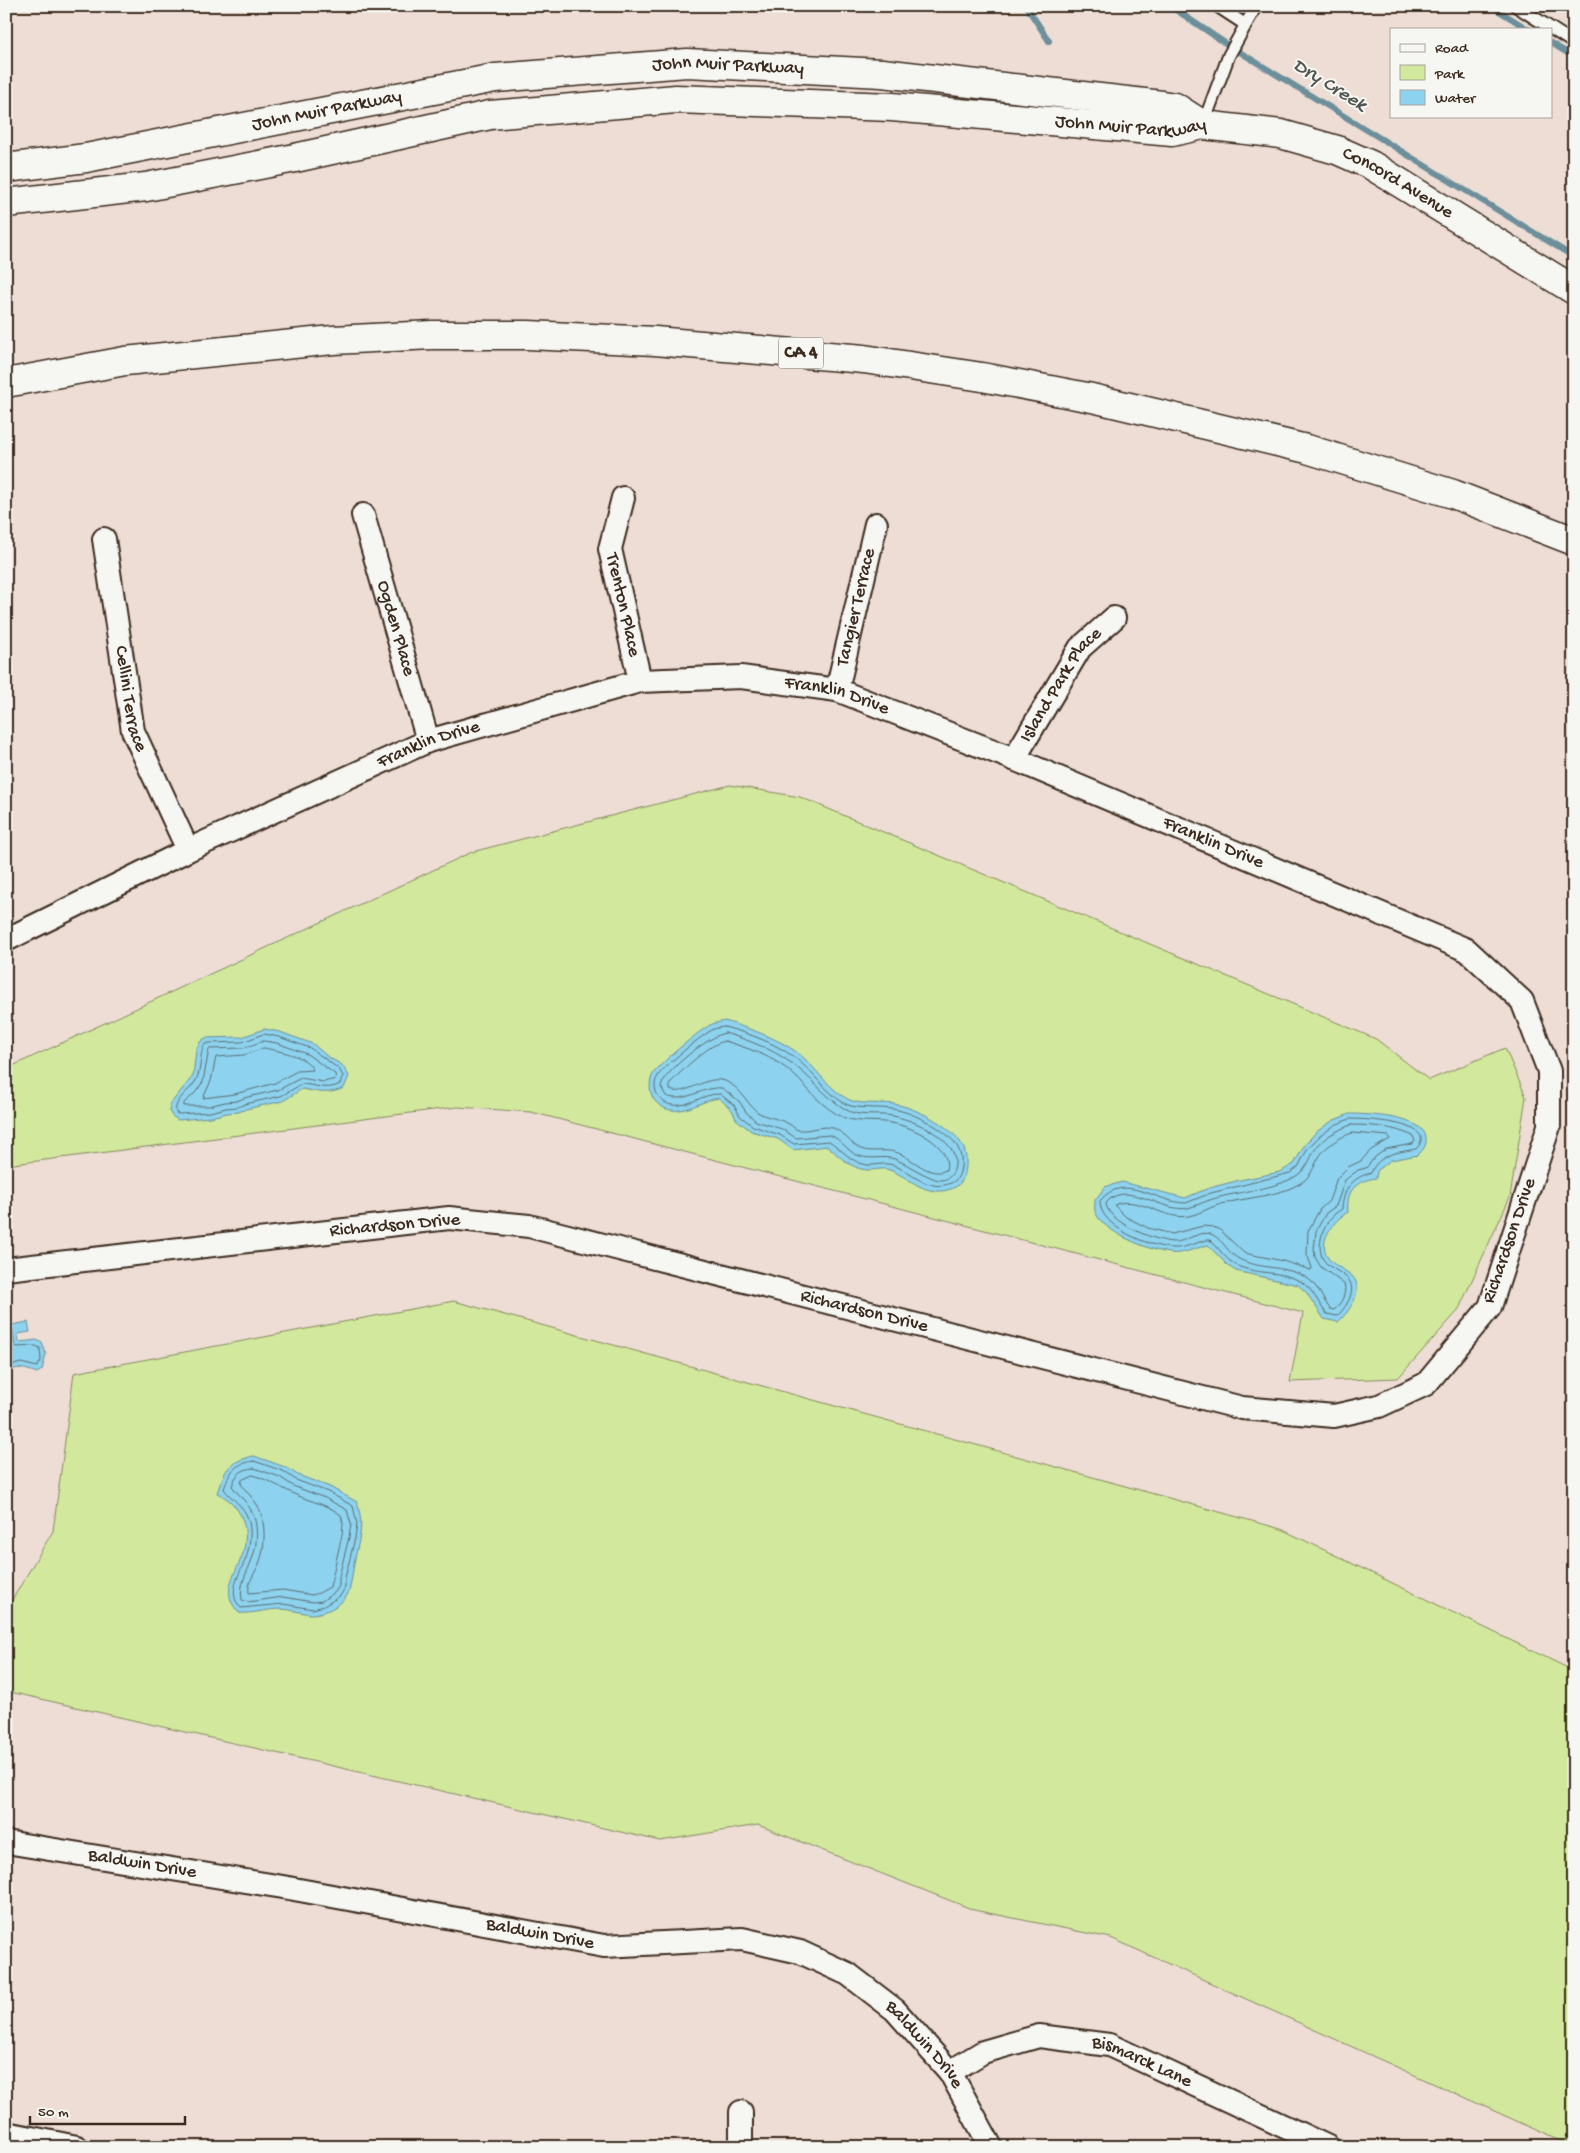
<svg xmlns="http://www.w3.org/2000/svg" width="1580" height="2153" viewBox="0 0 1580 2153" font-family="'Gochi Hand',sans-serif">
<rect width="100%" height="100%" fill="#edddd4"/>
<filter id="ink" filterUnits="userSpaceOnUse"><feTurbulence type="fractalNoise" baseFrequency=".02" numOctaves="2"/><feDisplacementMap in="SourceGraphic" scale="10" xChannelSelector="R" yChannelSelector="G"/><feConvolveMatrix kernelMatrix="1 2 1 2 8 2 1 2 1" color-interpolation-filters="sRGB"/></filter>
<g filter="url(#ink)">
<path fill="#d1e89d" stroke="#86895e" d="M730 785 800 797 1376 1039 1429 1080 1505 1048 1526 1097 1510 1197 1458 1311 1398 1378 1290 1382 1303 1313 531 1112 457 1107 6 1165V1069L472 852Z
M454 1301 1281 1529 1574 1671V2147L1111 1938 974 1910 758 1825 660 1841 6 1691V1610L53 1531 74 1373Z"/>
<path fill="#8dd2ee" stroke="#6c8f9b" d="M725 1021C750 1029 776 1037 798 1053 815 1066 831 1093 852 1101 865 1105 880 1102 894 1104 914 1107 950 1125 961 1143 967 1152 967 1163 965 1173 963 1181 959 1186 951 1189 926 1197 913 1180 892 1171 884 1167 877 1170 869 1170 853 1170 839 1157 828 1146L793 1150 778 1139 751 1131 736 1119 732 1110 719 1098C702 1100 687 1113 671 1110 664 1109 660 1106 655 1101 649 1093 649 1084 652 1076 657 1065 699 1031 710 1025 714 1023 720 1022 725 1021Z
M264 1029 280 1032 313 1044 328 1057 342 1065 349 1076 344 1088C329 1095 317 1092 302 1089L283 1101 246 1109 239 1112 227 1113 211 1117 178 1120 172 1116 169 1111 171 1103 193 1076 196 1050 200 1042 205 1038 242 1037Z
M1349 1114C1365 1114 1425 1116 1426 1138 1427 1145 1423 1150 1418 1155L1391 1160 1377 1171 1376 1178C1355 1181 1346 1191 1348 1212 1334 1220 1317 1241 1328 1258 1334 1266 1346 1270 1353 1277 1365 1291 1348 1313 1338 1322L1324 1319 1306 1292 1298 1285 1236 1271 1228 1266 1208 1245C1195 1248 1183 1255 1170 1253 1151 1251 1101 1232 1095 1211 1094 1208 1095 1203 1095 1200L1105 1187 1122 1182 1185 1198 1209 1188 1240 1180 1280 1172 1294 1164 1304 1146 1316 1132 1332 1121Z
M28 1322 30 1332 18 1334 19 1342 37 1340 42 1343 46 1354 42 1370 37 1373C25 1369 17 1365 6 1373V1326Z
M254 1456 285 1467 298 1475 330 1487 357 1502C364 1525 360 1536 355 1558 353 1568 352 1578 350 1588 347 1604 325 1614 311 1614 301 1613 291 1609 281 1609 267 1609 253 1614 239 1613 220 1592 234 1577 242 1556 251 1530 242 1504 217 1493 225 1470 227 1462 254 1456Z"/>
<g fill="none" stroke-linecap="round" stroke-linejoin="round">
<path stroke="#5c6d71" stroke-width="1" d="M725 1027C750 1034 773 1042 794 1057 811 1069 831 1100 851 1106 865 1109 879 1107 893 1109 912 1112 947 1129 957 1146 962 1154 962 1164 960 1172 958 1179 955 1182 948 1184 927 1191 911 1172 893 1165 884 1162 875 1166 867 1165 850 1162 842 1149 829 1141L794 1144 780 1135 753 1126 740 1116 735 1106 720 1094C703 1093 688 1108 672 1105 659 1103 650 1088 658 1076 664 1066 703 1034 714 1029 717 1028 722 1027 725 1027Z
M725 1033C748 1040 770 1048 790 1062 810 1076 824 1096 845 1109 858 1118 878 1113 893 1116 913 1120 940 1132 951 1149 960 1162 954 1185 935 1179 921 1174 909 1165 895 1159 882 1155 870 1161 857 1155 847 1151 841 1139 830 1135L796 1138 782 1129 756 1121 746 1112 739 1101 722 1088C702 1086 685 1104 666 1096L661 1087C664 1071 709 1036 725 1033Z
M264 1034 279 1037 310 1048 339 1069 343 1076 340 1084C328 1091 315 1085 302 1084L281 1096 245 1104 238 1107 226 1108 210 1112 179 1114 176 1113C173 1099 191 1091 196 1080 202 1069 199 1056 204 1045L208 1043 242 1042Z
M264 1041 277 1043 307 1054 335 1074 336 1079 323 1082 301 1078 278 1090 244 1098 237 1101 225 1102 209 1106H184V1103L195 1093 203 1082 209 1049 243 1048Z
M725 1041C747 1048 769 1055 787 1069 806 1084 821 1109 845 1118 860 1123 876 1120 891 1123 911 1126 953 1145 946 1170 929 1179 911 1156 895 1152 883 1149 871 1153 861 1149 850 1144 844 1132 833 1128 822 1125 810 1131 799 1130 795 1130 793 1126 789 1124 781 1119 770 1118 761 1114 749 1109 742 1087 725 1081 706 1074 686 1097 670 1090V1083C682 1071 708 1044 725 1041Z
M264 1048C278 1051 307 1055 313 1070L297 1071 275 1083 235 1094 203 1098 211 1081 216 1057 244 1055Z
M1350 1119C1363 1119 1442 1122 1416 1149 1399 1152 1378 1154 1371 1173 1352 1177 1343 1190 1342 1209 1339 1211 1335 1213 1333 1216 1322 1226 1315 1250 1325 1262 1332 1270 1345 1273 1350 1282 1356 1293 1344 1310 1337 1316L1327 1314C1318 1304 1313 1288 1300 1281 1280 1270 1255 1275 1236 1265 1225 1259 1219 1248 1210 1240H1206C1195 1243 1184 1249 1172 1248 1150 1247 1099 1227 1100 1201 1124 1171 1156 1203 1186 1203L1211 1193 1290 1173 1298 1167 1308 1148 1320 1136 1335 1125Z
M1351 1125C1373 1125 1394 1127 1413 1136L1415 1141 1412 1144 1386 1149 1375 1157 1366 1168 1358 1170 1345 1180 1336 1206 1326 1213 1316 1231 1314 1250 1315 1257 1321 1267 1344 1284C1347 1293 1341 1304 1334 1310L1330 1309C1324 1301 1320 1291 1313 1283 1293 1264 1265 1271 1241 1260 1229 1255 1224 1241 1213 1235 1202 1229 1187 1241 1176 1242 1159 1243 1106 1222 1106 1203 1126 1178 1164 1214 1188 1208 1197 1206 1205 1201 1213 1199 1238 1191 1282 1189 1300 1173 1307 1168 1310 1158 1314 1151 1322 1138 1337 1130 1351 1125Z
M1352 1133 1389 1136 1390 1139 1371 1150 1361 1161 1348 1167 1337 1178 1329 1201 1320 1209 1308 1231 1307 1254 1312 1268 1311 1270 1283 1261 1244 1253 1220 1230 1213 1227 1203 1226 1172 1234 1148 1228 1126 1217 1115 1206 1116 1204C1141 1196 1165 1221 1189 1216 1199 1214 1208 1208 1218 1205 1244 1197 1283 1197 1305 1180 1313 1173 1315 1162 1321 1154 1329 1144 1340 1137 1352 1133Z
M6 1331H13L14 1343 17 1347 36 1346 40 1348 41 1361 37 1367 21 1363 6 1367
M254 1461 283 1471 296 1480 328 1492 353 1506 357 1524 355 1538 345 1578V1588L340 1596 324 1606 313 1609 283 1604 241 1608C226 1593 240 1574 246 1558 250 1547 252 1529 248 1519 244 1505 231 1499 224 1489 230 1471 234 1464 254 1461Z
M254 1468 280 1477 293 1486 325 1498 347 1510 351 1524 349 1537 339 1577V1586L335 1592 322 1601 313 1602 283 1597 248 1602 242 1600C239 1583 247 1574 252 1559 258 1544 259 1520 249 1507 244 1499 237 1493 232 1486 236 1474 241 1469 254 1468Z
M253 1475C268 1480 276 1485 290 1492 306 1501 326 1503 341 1515L343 1524 342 1535 330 1587 319 1593 312 1595 283 1590 249 1593C247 1583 255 1573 259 1564 266 1547 266 1522 258 1506 253 1498 246 1491 241 1484L242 1480Z"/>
<path stroke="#6c8f9b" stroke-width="6" d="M1026 6 1049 41
M1170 6 1225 43 1574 257
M1491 6 1528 29
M1551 43 1574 57"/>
<defs>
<path id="service" d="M1217 6 1246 25
M1516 6 1574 43
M1203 125 1229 55 1256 6"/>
<g id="minor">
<path id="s1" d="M623 498 610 549 640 681"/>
<path id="s2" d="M363 515 428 741"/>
<path id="s3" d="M104 539 133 731 188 850"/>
<path id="s4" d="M837 690 876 524"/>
<path id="s5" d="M1014 759 1080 648 1114 618"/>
<path id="s6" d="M6 940 188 850 428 741 640 681 741 677 837 690 1014 759 1467 950 1522 1001 1549 1071V1126L1490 1307 1426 1384 1379 1406 1334 1416 1242 1408 529 1226 449 1218 6 1269"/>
<path id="s7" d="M6 1842 283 1887 604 1946 742 1939 800 1952 848 1974 895 2010 950 2072 991 2147"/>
<path id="s8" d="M950 2072 983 2052 1039 2036 1109 2045 1328 2147"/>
<path d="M741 2112V2147"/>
<path d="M6 2133 77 2147"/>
</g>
<g id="tertiary">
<path id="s9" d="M6 168 86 158 495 78 687 63 882 73 1162 105 1175 107 1203 125"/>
<path id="s10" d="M6 203 146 187 295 158 490 115 676 99 892 107 1172 132 1203 125 1281 134 1337 150 1371 165 1574 290"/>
</g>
<path id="trunk" d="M6 383 125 361 333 340 432 335H528L655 341 864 359 982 377 1092 398 1307 449 1453 494 1574 541"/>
</defs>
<use href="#service" stroke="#3b2a1e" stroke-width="15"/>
<use href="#minor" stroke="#3b2a1e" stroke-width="26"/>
<use href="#tertiary" stroke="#3b2a1e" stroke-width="31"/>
<use href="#trunk" stroke="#3b2a1e" stroke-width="31"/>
<use href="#service" stroke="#f6f6f2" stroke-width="11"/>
<use href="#minor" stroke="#f6f6f2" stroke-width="22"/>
<use href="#tertiary" stroke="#f6f6f2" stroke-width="28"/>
<use href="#trunk" stroke="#f6f6f2" stroke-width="28"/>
</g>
</g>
<g text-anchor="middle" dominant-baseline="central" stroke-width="4" stroke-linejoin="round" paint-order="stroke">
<rect fill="#f6f6f2" stroke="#73675e" stroke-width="1" x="778.5" y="337.5" width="45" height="31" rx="4"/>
<g font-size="18" font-weight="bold" fill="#3b2a1e">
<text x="801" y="353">CA 4</text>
</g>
<g font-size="19" fill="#3b2a1e" stroke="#f6f6f2">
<text stroke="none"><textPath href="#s9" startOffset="731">John Muir Parkway</textPath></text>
<text stroke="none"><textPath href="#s9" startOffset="326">John Muir Parkway</textPath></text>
<text stroke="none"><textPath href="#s10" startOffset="1135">John Muir Parkway</textPath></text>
<text stroke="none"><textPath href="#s10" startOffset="1414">Concord Avenue</textPath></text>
<text stroke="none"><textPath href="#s1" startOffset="110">Trenton Place</textPath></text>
<text stroke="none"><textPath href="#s4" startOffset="85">Tangier Terrace</textPath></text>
<text stroke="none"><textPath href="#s2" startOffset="118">Ogden Place</textPath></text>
<text stroke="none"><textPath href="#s5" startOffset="88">Island Park Place</textPath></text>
<text stroke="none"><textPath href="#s6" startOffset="886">Franklin Drive</textPath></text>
<text stroke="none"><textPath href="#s3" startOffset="162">Cellini Terrace</textPath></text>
<text stroke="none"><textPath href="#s6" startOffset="466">Franklin Drive</textPath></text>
<text stroke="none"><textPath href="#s6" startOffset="1291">Franklin Drive</textPath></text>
<text transform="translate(395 1226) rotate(-5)">Richardson Drive</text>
<text transform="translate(1510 1241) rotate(-71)">Richardson Drive</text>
<text transform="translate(864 1312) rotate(14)">Richardson Drive</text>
<text stroke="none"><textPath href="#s7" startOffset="138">Baldwin Drive</textPath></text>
<text stroke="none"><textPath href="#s7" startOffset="542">Baldwin Drive</textPath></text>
<text stroke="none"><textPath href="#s7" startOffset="962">Baldwin Drive</textPath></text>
<text stroke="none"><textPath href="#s8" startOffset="204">Bismarck Lane</textPath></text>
</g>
<g font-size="20" font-style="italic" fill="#505452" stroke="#f6f6f2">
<text transform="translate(1329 86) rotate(32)">Dry Creek</text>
</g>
</g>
<rect width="1580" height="2153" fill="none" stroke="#f6f6f2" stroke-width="25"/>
<rect x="12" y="12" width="1555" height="2128" fill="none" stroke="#3b2a1e" stroke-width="2" filter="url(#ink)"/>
<rect x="1390" y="28" width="162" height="90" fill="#f6f6f2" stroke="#aba49d"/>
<rect x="1400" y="44" width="25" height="8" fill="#f6f6f2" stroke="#aba49d"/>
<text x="1435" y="52" font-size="15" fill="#3b2a1e">Road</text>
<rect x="1400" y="65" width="25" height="15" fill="#d1e89d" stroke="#aba49d"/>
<text x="1435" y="78" font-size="15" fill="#3b2a1e">Park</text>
<rect x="1400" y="90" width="25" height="15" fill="#8dd2ee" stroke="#aba49d"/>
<text x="1435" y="102" font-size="15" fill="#3b2a1e">Water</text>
<path d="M30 2116v8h155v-8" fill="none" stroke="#3b2a1e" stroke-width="2.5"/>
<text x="38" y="2116" font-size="15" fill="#3b2a1e" stroke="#f6f6f2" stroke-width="4" paint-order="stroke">50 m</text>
</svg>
